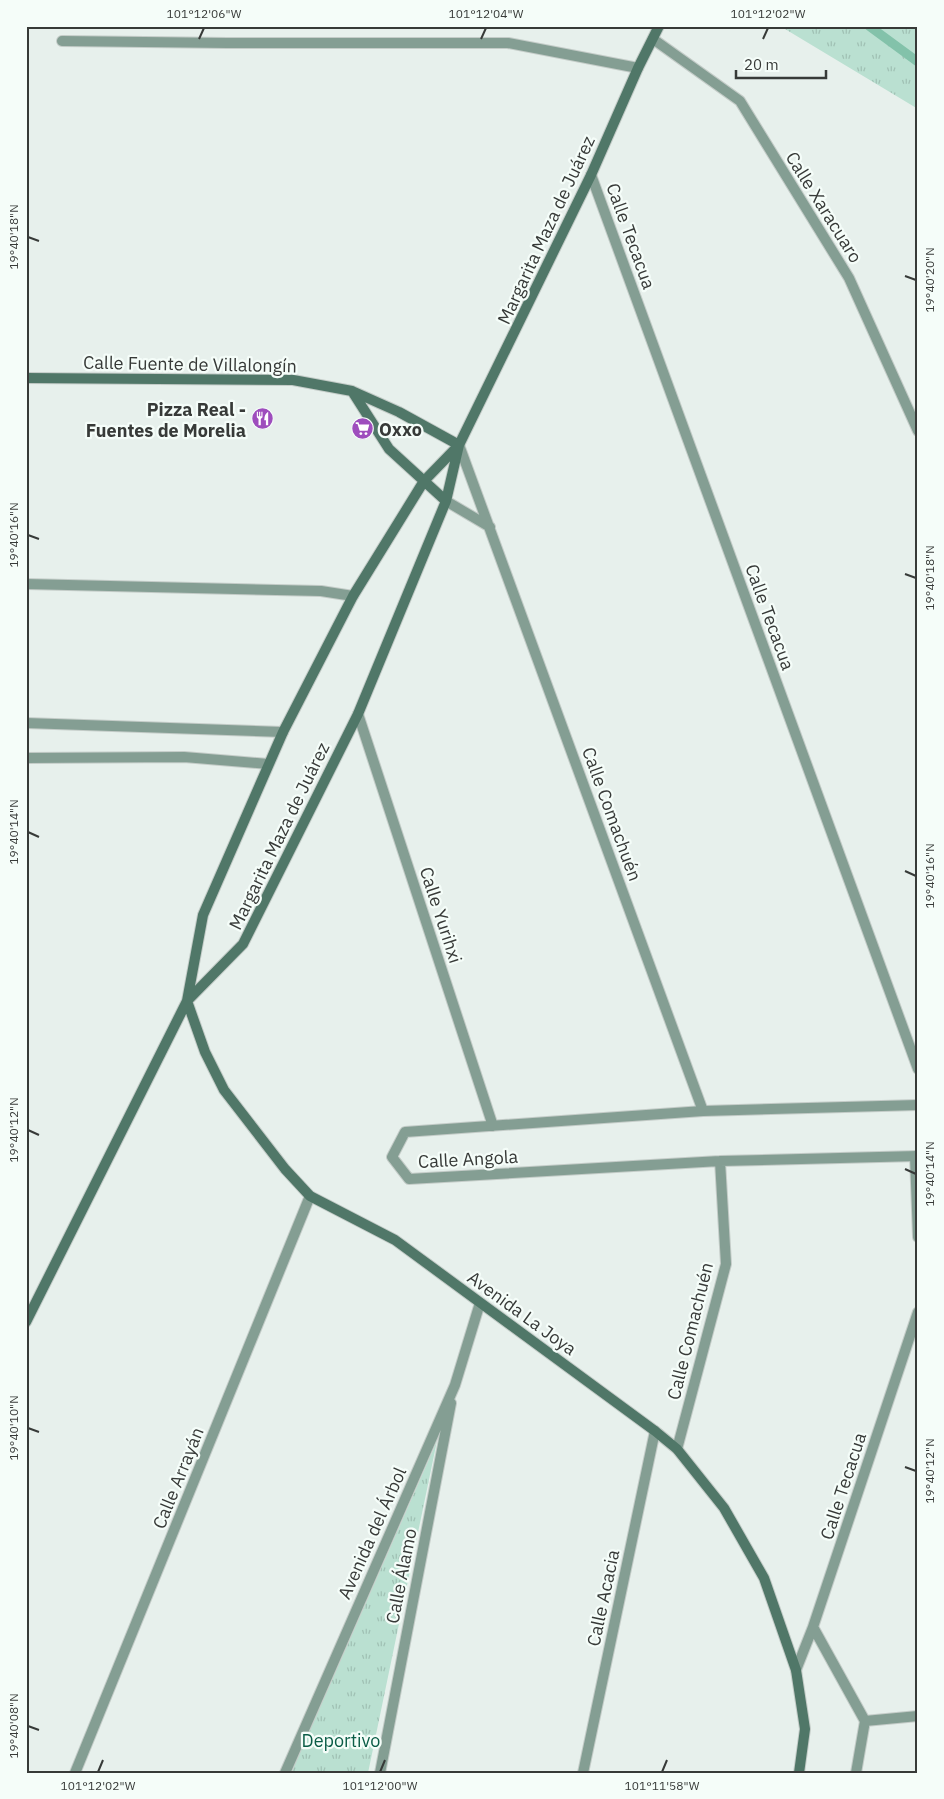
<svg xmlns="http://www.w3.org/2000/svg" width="944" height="1799" viewBox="0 0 944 1799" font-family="'IBM Plex Sans',sans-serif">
<defs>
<pattern id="park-tufts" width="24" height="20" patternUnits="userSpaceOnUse" patternTransform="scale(1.25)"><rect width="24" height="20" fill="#bae0d1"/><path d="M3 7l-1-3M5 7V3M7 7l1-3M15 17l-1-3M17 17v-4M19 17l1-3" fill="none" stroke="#a0c1b4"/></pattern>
</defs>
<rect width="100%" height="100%" fill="#e7f0ec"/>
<path fill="url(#park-tufts)" d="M780 26H918V109Z
M437 1441 368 1773H291Z"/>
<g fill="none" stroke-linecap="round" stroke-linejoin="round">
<path stroke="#83c2aa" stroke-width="9" d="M869 26 918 62"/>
<defs>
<path id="street" d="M653 39 740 101 849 278 918 431
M62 41 227 43H508L638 68
M591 175 918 1069
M459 445 703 1111
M446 501 490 527
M26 584 321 591 353 596
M358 714 493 1126
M26 723 283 732
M26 758 184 757 268 764
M918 1105 703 1111 405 1132 392 1157 409 1179 720 1161 918 1156
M915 1156 918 1237
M677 1449 726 1264 720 1161
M813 1627 865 1721 856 1773
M796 1670 813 1627 918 1312
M865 1721 918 1716
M75 1773 310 1196
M285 1773 455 1385 480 1303
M380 1773 451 1403
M583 1773 655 1431"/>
<path id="secondary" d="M26 378 293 380 352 391 399 412 459 445
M352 391 389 449 446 501
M459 445 424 481 353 596 283 732 203 915 187 1001 205 1052 224 1090 285 1169 310 1196 395 1240 655 1431 677 1449 724 1508 764 1578 796 1670 805 1729 799 1773
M26 1322 187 1001 243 944 358 714 446 501 459 445 591 175 638 68 659 26"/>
</defs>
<use href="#street" stroke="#c4ccc8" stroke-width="12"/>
<use href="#secondary" stroke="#c4ccc8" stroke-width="12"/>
<use href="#street" stroke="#849e93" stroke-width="10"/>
<use href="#secondary" stroke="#507768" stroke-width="10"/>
</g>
<path fill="none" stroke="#373a38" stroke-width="2" d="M199 39 204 28M481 39 486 28M763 39 768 28M28 237 39 241M905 276 916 280M28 535 39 539M905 574 916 578M28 832 39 837M905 871 916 876M28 1130 39 1135M905 1169 916 1174M28 1428 39 1432M905 1467 916 1471M28 1726 39 1730M98 1772 103 1760M380 1772 385 1760M662 1772 667 1760"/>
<defs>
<symbol id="restaurant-disc" viewBox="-11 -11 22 22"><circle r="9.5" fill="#9e4dbd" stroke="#f5fdf9"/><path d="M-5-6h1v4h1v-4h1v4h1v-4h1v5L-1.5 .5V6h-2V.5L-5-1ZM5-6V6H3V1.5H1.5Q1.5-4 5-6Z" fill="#fff"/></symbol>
<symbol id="supermarket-disc" viewBox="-11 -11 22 22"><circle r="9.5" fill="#9e4dbd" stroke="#f5fdf9"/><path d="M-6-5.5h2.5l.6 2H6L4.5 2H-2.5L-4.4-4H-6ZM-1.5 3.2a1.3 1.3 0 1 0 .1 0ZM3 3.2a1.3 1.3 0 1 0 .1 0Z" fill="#fff"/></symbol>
</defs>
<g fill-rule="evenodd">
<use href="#restaurant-disc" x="250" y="406" width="25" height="25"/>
<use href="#supermarket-disc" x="350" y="416" width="25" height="25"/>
</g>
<g text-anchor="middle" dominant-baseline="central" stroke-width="4.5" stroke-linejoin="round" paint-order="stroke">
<g font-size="18" fill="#373a38" stroke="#f5fdf9">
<text transform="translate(824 207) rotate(58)">Calle Xaracuaro</text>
<text transform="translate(546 230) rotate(-65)">Margarita Maza de Juárez</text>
<text transform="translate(631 236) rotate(70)">Calle Tecacua</text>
<text transform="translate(190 364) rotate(1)">Calle Fuente de Villalongín</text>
<text transform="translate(770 617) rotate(70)">Calle Tecacua</text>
<text transform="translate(612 814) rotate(70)">Calle Comachuén</text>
<text transform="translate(279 836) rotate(-64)">Margarita Maza de Juárez</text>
<text transform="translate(441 915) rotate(72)">Calle Yurihxi</text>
<text transform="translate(468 1159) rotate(-3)">Calle Angola</text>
<text transform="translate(522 1313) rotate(36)">Avenida La Joya</text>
<text transform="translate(690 1331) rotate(-76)">Calle Comachuén</text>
<text transform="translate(178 1478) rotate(-68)">Calle Arrayán</text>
<text transform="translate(843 1486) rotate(-72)">Calle Tecacua</text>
<text transform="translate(372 1533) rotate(-66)">Avenida del Árbol</text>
<text transform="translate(401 1576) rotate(-79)">Calle Álamo</text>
<text transform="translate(603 1598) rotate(-78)">Calle Acacia</text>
</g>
<g font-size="18" font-weight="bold" fill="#373a38" stroke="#f5fdf9" text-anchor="end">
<text x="246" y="409">Pizza Real -<tspan x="246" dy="21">Fuentes de Morelia</tspan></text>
<text x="379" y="429" text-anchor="start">Oxxo</text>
</g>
<g font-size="18" fill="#0b5d47" stroke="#f5fdf9">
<text x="341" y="1740">Deportivo</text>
</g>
</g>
<rect width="944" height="1799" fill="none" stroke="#f5fdf9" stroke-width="55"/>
<path d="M736 70v8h90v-8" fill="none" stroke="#373a38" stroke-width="2.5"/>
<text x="744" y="70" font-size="15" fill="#373a38" stroke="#f5fdf9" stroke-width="4" paint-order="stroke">20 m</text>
<rect x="28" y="28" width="888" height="1744" fill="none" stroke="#373a38" stroke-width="2"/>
<g font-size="12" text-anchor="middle" fill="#373a38">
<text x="204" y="18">101°12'06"W</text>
<text x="486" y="18">101°12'04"W</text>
<text x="768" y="18">101°12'02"W</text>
<text transform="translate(14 237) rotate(-90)" y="4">19°40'18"N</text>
<text transform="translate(930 280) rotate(-90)" y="4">19°40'20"N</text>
<text transform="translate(14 535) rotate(-90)" y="4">19°40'16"N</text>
<text transform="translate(930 578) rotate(-90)" y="4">19°40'18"N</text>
<text transform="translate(14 832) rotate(-90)" y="4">19°40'14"N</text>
<text transform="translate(930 876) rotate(-90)" y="4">19°40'16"N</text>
<text transform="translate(14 1130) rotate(-90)" y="4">19°40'12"N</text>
<text transform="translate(930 1174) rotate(-90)" y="4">19°40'14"N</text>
<text transform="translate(14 1428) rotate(-90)" y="4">19°40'10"N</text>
<text transform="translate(930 1471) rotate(-90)" y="4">19°40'12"N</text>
<text transform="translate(14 1726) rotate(-90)" y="4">19°40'08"N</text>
<text x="98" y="1790">101°12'02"W</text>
<text x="380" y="1790">101°12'00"W</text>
<text x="662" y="1790">101°11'58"W</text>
</g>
</svg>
